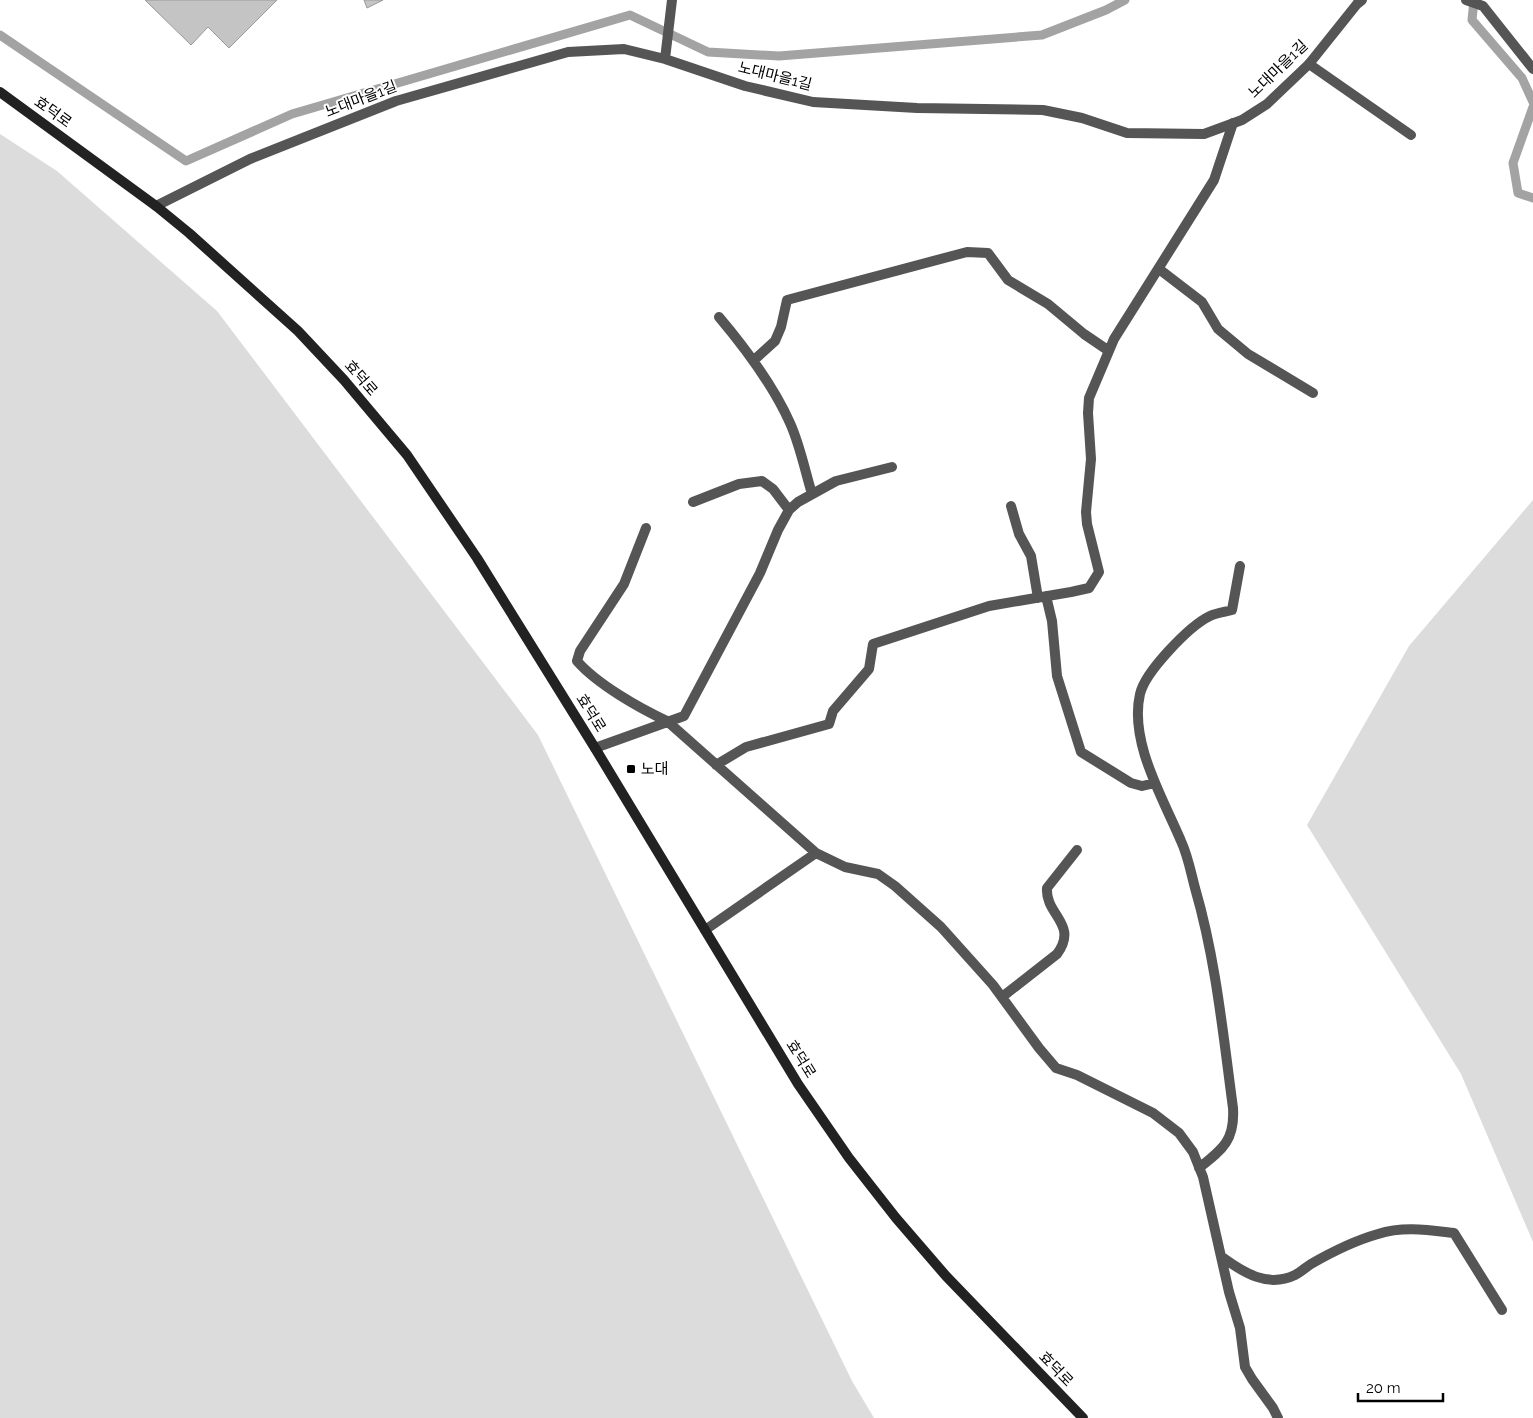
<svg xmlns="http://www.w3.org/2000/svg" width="1533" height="1418" viewBox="0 0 1533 1418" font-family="Raleway,'Noto Sans KR',sans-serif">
<rect width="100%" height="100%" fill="#fff"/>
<path fill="#dcdcdc" d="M0 134 57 171 217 311 538 735 852 1381 874 1418H0Z
M1533 500V1242L1461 1074 1307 825 1409 646Z"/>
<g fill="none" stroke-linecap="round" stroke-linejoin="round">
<path stroke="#a3a3a3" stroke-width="9" d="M1474 0 1472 20 1522 78 1533 102
M0 35 186 161 292 114 630 15 708 52 779 56 1042 35 1106 10 1125 0
M1533 107 1513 163 1518 193 1533 198"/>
</g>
<path fill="#c4c4c4" stroke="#999" d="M145 0H277L229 48 208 27 191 45Z
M364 0H383L367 8Z"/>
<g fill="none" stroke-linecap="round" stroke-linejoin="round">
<path stroke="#555" stroke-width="10" d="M1309 64 1411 135
M1159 269 1202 302 1218 329 1248 354 1313 393
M719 317C746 349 773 385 790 423 800 445 805 471 812 494
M753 361 775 341 781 327 787 300 967 252 988 253 1008 280 1048 304 1084 334 1109 351
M693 502 739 484 762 481 773 489 789 510
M1011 506 1019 534 1031 556 1038 598
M646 528 624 584 580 651 577 661C597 684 639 708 667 721L816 853 845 867 878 874 895 886 941 927 993 985 1039 1048 1056 1068 1077 1075 1153 1113 1179 1133 1193 1152 1203 1177 1229 1292 1240 1328 1245 1367 1252 1379 1273 1408 1278 1418
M1046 596 1052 621 1057 676 1081 752 1131 783 1142 786 1155 783
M595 748 684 716 760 573 778 530 789 510 798 502 836 481 892 467
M716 765 746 747 829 724 833 711 869 669 873 644 989 606 1071 592 1089 588 1099 572 1087 524 1086 512 1091 459 1088 413 1089 398 1114 339 1214 180 1233 123
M705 930 816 853
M1002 997 1057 954C1079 924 1045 915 1047 888L1077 850
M1199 1168C1223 1149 1235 1140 1233 1108 1223 1034 1216 960 1195 888 1191 873 1188 856 1181 841 1163 798 1129 742 1140 694 1145 672 1189 626 1210 616 1216 613 1224 612 1232 610L1240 566
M1222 1257C1244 1273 1268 1288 1295 1275 1301 1272 1306 1267 1311 1264 1330 1253 1357 1240 1378 1234 1403 1226 1428 1230 1454 1233L1502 1310"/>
<path stroke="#555" stroke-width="10" d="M1466 0 1483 6 1533 69
M665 59 672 0
M156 206 250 159 396 101 568 52 624 49 665 59 745 86 813 102 917 108 1043 110 1082 118 1127 133 1204 134 1242 120 1267 104 1309 64 1357 4 1362 0"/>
<path stroke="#222" stroke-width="10" d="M0 92 156 206 189 233 298 331 344 380 407 455 477 558 595 748 798 1084 849 1158 896 1218 946 1276 1083 1418"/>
</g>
<rect fill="#000" stroke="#fff" stroke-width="2" x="626" y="764" width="10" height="10" rx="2.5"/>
<g text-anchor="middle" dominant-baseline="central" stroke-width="4" stroke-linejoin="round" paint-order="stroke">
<g font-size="15" fill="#000" stroke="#fff">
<text transform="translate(1278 69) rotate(-44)">노대마을1길</text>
<text transform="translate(775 76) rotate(14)">노대마을1길</text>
<text transform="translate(361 99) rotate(-21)">노대마을1길</text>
<text transform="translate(53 112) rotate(36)">효덕로</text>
<text transform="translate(361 378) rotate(49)">효덕로</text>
<text transform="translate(591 713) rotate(58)">효덕로</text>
<text transform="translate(801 1059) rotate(58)">효덕로</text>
<text transform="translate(1056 1369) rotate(46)">효덕로</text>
</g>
<g font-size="15" fill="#000" stroke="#fff" text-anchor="start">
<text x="641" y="769">노대</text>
</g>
</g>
<path d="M1358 1393v8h85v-8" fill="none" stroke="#000000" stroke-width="2.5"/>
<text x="1366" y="1393" font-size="15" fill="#000000" stroke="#ffffff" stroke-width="4" paint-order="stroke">20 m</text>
</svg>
